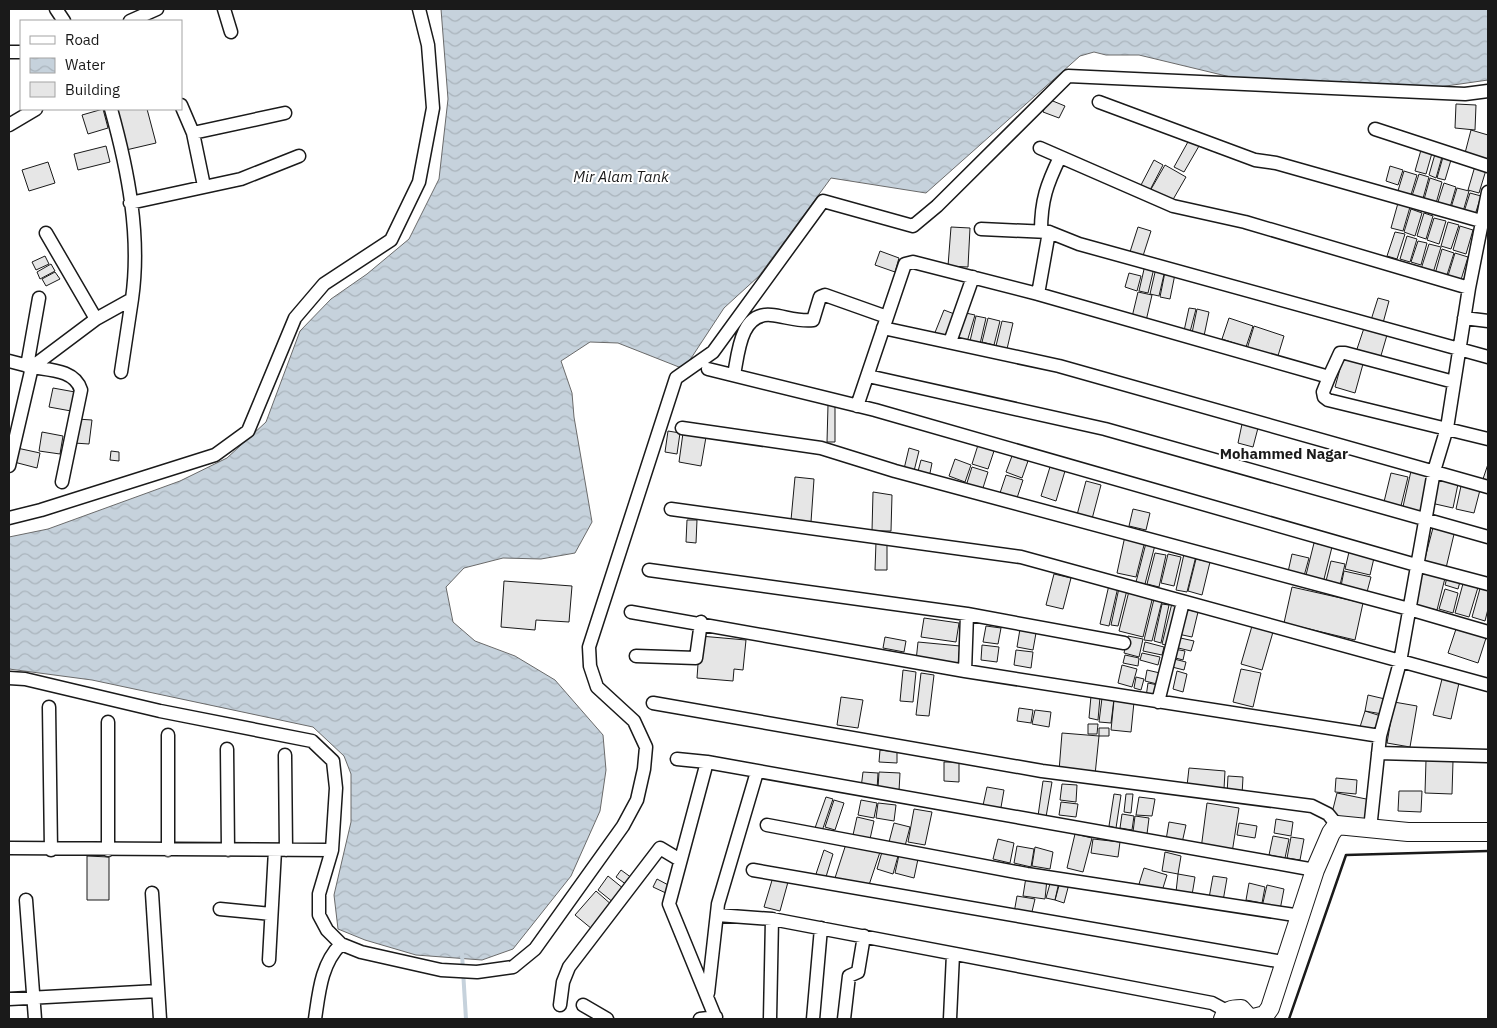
<svg xmlns="http://www.w3.org/2000/svg" width="1497" height="1028" viewBox="0 0 1497 1028" font-family="'IBM Plex Sans',sans-serif">
<defs>
<pattern id="water-waves" width="16" height="10" patternUnits="userSpaceOnUse" patternTransform="scale(1.25)"><rect width="16" height="10" fill="#c6d2dc"/><path d="M0 5q4-4 8 0t8 0" fill="none" stroke="#aab4bc"/></pattern>
</defs>
<rect width="100%" height="100%" fill="#fff"/>
<path fill="url(#water-waves)" stroke="#6a6a6a" d="M441 9H1488V80L1432 88 1243 80 1139 55H1106L1094 52 1080 56 926 193 831 178 759 276 724 308 684 369 618 343 590 342 561 361 572 393 574 417 592 522 575 553 541 559 503 558 464 568 446 587 453 622 475 641 515 656 555 680 603 735 606 770 600 811 571 876 513 949 482 960 416 955 365 940 338 929 334 895 351 822V774L344 756 313 727 92 680 9 669V537L48 529 180 481 227 458 266 422 300 331 331 299 367 274 409 239 439 179 448 99Z"/>
<g fill="none" stroke-linecap="round" stroke-linejoin="round">
<path stroke="#c6d2dc" stroke-width="4" d="M462 954 466 1019"/>
</g>
<path fill="#e6e6e6" stroke="#1a1a1a" d="M1048 99 1065 106 1059 118 1043 112Z
M1456 104 1476 105 1475 130 1455 128Z
M103 109 108 128 88 134 82 115Z
M116 109H147L156 143 126 150Z
M1471 130 1488 135V164L1464 157Z
M1189 140 1199 146 1184 172 1174 167Z
M106 146 110 162 78 170 74 154Z
M1421 150 1432 153 1426 174 1415 171Z
M1435 154 1442 157 1436 178 1429 175Z
M1443 157 1451 160 1445 180 1437 178Z
M1154 160 1163 165 1150 190 1141 185Z
M48 162 55 183 29 191 22 170Z
M1165 165 1186 177 1171 203 1150 191Z
M1390 166 1403 170 1398 185 1386 181Z
M1475 166 1486 170 1479 193 1468 190Z
M1404 171 1417 175 1410 198 1397 194Z
M1419 174 1429 177 1422 202 1411 199Z
M1430 178 1442 182 1435 207 1423 203Z
M1444 183 1456 187 1449 211 1436 208Z
M1457 188 1469 191 1462 215 1450 211Z
M1470 193 1481 196 1474 218 1463 215Z
M1398 203 1410 207 1403 231 1391 228Z
M1411 209 1422 213 1415 236 1404 232Z
M1424 213 1433 216 1426 239 1417 236Z
M1434 218 1446 221 1439 244 1427 240Z
M1448 222 1459 225 1451 249 1441 246Z
M1460 226 1473 230 1466 254 1453 250Z
M951 227 970 228 968 267 948 266Z
M1138 227 1151 231 1142 259 1129 255Z
M1395 232 1405 234 1397 259 1387 256Z
M1407 236 1417 239 1410 262 1400 259Z
M1418 241 1427 243 1421 265 1411 262Z
M1429 244 1441 247 1433 273 1421 269Z
M1442 249 1454 253 1446 278 1435 274Z
M880 251 899 258 895 272 875 265Z
M1455 253 1468 257 1460 283 1447 279Z
M45 256 49 264 36 270 32 262Z
M51 264 55 271 40 279 37 272Z
M1145 265 1154 268 1148 293 1139 291Z
M1156 268 1165 270 1159 296 1150 294Z
M55 272 60 279 46 286 42 279Z
M1165 272 1175 274 1170 299 1160 297Z
M1129 273 1141 276 1137 291 1125 287Z
M1138 292 1152 295 1146 321 1132 317Z
M1378 298 1389 301 1383 323 1371 320Z
M1189 308 1196 309 1190 332 1184 331Z
M1197 309 1209 312 1204 336 1192 333Z
M944 310 957 315 947 340 934 335Z
M961 312 975 315 967 342 954 338Z
M976 316 986 318 980 344 970 341Z
M988 318 1000 321 994 345 982 342Z
M1229 318 1253 326 1246 347 1222 339Z
M1002 321 1013 323 1007 349 996 346Z
M1254 326 1284 336 1277 359 1247 349Z
M1364 328 1387 335 1380 359 1356 352Z
M1343 358 1363 364 1355 393 1335 387Z
M53 388 75 392 71 411 49 407Z
M828 405H835V442H827Z
M77 419 92 420 89 444 74 443Z
M1242 424 1258 428 1253 447 1238 443Z
M668 431 680 433 677 454 665 452Z
M42 432 63 436 60 454 39 451Z
M683 433 706 437 701 466 679 462Z
M978 445 994 451 988 469 972 464Z
M17 448 40 453 37 468 14 462Z
M909 448 919 451 914 471 904 469Z
M111 451 119 452V461L110 460Z
M1012 456 1028 461 1022 478 1006 472Z
M955 459 971 465 965 482 949 476Z
M921 460 932 463 929 478 917 475Z
M1488 464V484L1482 482Z
M972 467 988 472 982 491 966 486Z
M1050 467 1065 471 1056 501 1041 496Z
M1411 471 1430 476 1421 516 1402 511Z
M1391 473 1408 477 1400 510 1383 506Z
M1006 475 1023 480 1017 498 1000 493Z
M795 477 814 479 811 522 791 520Z
M1437 479 1458 484 1453 508 1431 503Z
M1086 481 1101 485 1092 519 1077 515Z
M1461 486 1480 490 1474 513 1456 509Z
M873 492 892 495 891 531H872Z
M1133 509 1150 513 1146 530 1129 526Z
M687 520H697L696 543 686 542Z
M1434 524 1455 530 1446 568 1424 562Z
M1125 536 1145 541 1136 577 1117 573Z
M876 542 887 543V570H875Z
M1146 543 1155 545 1145 584 1136 582Z
M1314 543 1332 547 1323 583 1305 579Z
M1349 552 1374 558 1370 575 1345 569Z
M1155 553 1166 555 1159 587 1147 584Z
M1168 554 1181 557 1174 586 1161 583Z
M1184 554 1196 556 1187 592 1176 590Z
M1292 554 1309 558 1304 576 1288 572Z
M1196 559 1210 562 1202 595 1188 591Z
M1331 561 1345 564 1340 585 1326 581Z
M1423 569 1446 574 1437 610 1415 605Z
M1344 571 1371 577 1367 592 1341 586Z
M1054 574 1071 578 1063 609 1046 605Z
M1448 574 1461 578 1458 589 1445 585Z
M1464 580 1479 584 1469 617 1455 613Z
M504 581 572 586 569 622 536 620 535 630 501 627Z
M1109 585 1118 587 1109 626 1100 624Z
M1481 585 1488 587V609L1485 621 1472 617Z
M1292 587 1363 603 1355 640 1284 623Z
M1119 588 1127 590 1118 626 1111 625Z
M1445 589 1458 593 1453 613 1439 609Z
M1129 591 1153 596 1143 637 1119 631Z
M1154 599 1162 601 1152 641 1144 640Z
M1172 603 1179 605 1169 646 1162 644Z
M1162 604 1169 605 1161 643 1154 641Z
M1184 609 1198 612 1192 637 1178 634Z
M924 618 959 623 956 642 921 637Z
M986 626 1001 628 998 644 983 642Z
M1252 626 1273 632 1262 670 1241 664Z
M1457 626 1487 635 1478 663 1448 653Z
M1020 629 1036 633 1033 650 1017 647Z
M700 636 746 640 743 670 734 669 733 681 697 678Z
M1128 636 1143 639 1139 657 1124 653Z
M885 637 906 641 904 652 883 648Z
M1176 637 1194 641 1191 651 1174 647Z
M918 642 960 646 958 665 916 661Z
M1145 642 1164 647 1162 655 1143 651Z
M982 645 999 647 997 662 981 660Z
M1174 649 1185 651 1183 660 1172 657Z
M1016 650 1033 652 1031 668 1014 665Z
M1142 653 1160 657 1158 665 1140 660Z
M1125 655 1139 658 1138 666 1123 663Z
M1170 658 1186 662 1184 670 1168 666Z
M1122 665 1137 669 1132 687 1118 683Z
M1241 669 1261 673 1253 707 1233 702Z
M903 670 916 672 913 702 900 701Z
M1147 670 1160 673 1157 684 1145 681Z
M1177 671 1187 674 1183 692 1173 689Z
M921 673 934 675 929 716 916 715Z
M1136 677 1144 679 1141 690 1134 688Z
M1442 679 1459 683 1451 719 1433 715Z
M1148 683 1158 685 1156 699 1146 697Z
M1368 695 1385 699 1382 714 1365 711Z
M1091 696 1100 697 1098 720 1089 718Z
M841 697 863 700 858 728 837 725Z
M1102 698 1114 699 1111 723 1099 722Z
M1114 700 1134 702 1131 732 1111 730Z
M1394 702 1417 706 1410 747 1387 743Z
M1019 708 1033 710 1031 723 1017 721Z
M1035 710 1051 712 1049 727 1032 724Z
M1365 711 1381 716 1377 732 1360 727Z
M1088 724H1098L1097 734H1088Z
M1099 728H1109V736H1099Z
M1062 733 1099 736 1095 775 1059 771Z
M880 750 897 752V763L879 762Z
M1426 760 1453 761 1452 794 1425 793Z
M944 762H959V782L944 781Z
M1189 768 1225 771 1224 789 1187 786Z
M863 772 878 773 877 790 861 788Z
M879 772 900 773 899 791 878 788Z
M1228 776 1243 777 1242 795 1227 794Z
M1336 778 1357 780 1356 794 1335 792Z
M1043 781 1052 782 1046 817 1038 816Z
M1062 784 1077 785 1076 802 1060 800Z
M987 787 1004 790 1000 813 982 810Z
M1399 791H1422L1421 812 1398 811Z
M1337 793 1371 800 1366 824 1331 817Z
M1114 794 1121 795 1116 828 1109 826Z
M1126 794H1133L1131 813 1124 812Z
M826 797 833 799 822 831 815 828Z
M1139 797 1155 799 1152 816 1136 815Z
M834 800 844 803 835 830 825 827Z
M861 800 877 803 874 818 858 815Z
M1061 802 1078 804 1076 817 1059 815Z
M878 803 896 805 894 821 876 818Z
M1207 803 1239 808 1232 853 1201 849Z
M914 809 932 812 925 845 908 842Z
M1122 814 1134 816 1132 830 1120 828Z
M1135 816 1149 818 1147 834 1133 832Z
M857 817 874 821 870 839 853 835Z
M1276 819 1293 822 1291 836 1274 833Z
M1169 822 1186 825 1182 843 1166 840Z
M894 823 910 827 905 846 889 842Z
M1239 823 1257 826 1255 838 1237 835Z
M1075 834 1092 838 1083 872 1067 868Z
M1273 836 1289 839 1285 858 1269 855Z
M1291 837 1304 839 1300 860 1287 858Z
M998 839 1014 843 1010 863 993 859Z
M1093 839 1120 842 1118 857 1091 853Z
M846 844 880 852 868 888 834 881Z
M1017 846 1034 849 1031 867 1014 863Z
M1035 847 1053 852 1050 869 1032 866Z
M824 850 833 854 825 880 815 877Z
M882 852 898 856 893 874 877 869Z
M1165 852 1181 856 1178 874 1162 871Z
M899 855 918 859 914 878 895 873Z
M87 856 109 857V900H87Z
M1144 868 1167 875 1162 891 1139 884Z
M621 870 632 878 627 885 616 877Z
M1178 874 1195 877 1192 895 1176 892Z
M608 876 624 889 614 903 598 890Z
M1213 876 1227 878 1223 901 1209 898Z
M773 877 788 882 780 911 764 907Z
M1026 877 1047 879 1045 899 1023 896Z
M657 879 672 887 668 894 653 887Z
M1051 880 1059 882 1055 900 1046 898Z
M1060 882 1069 884 1064 903 1055 900Z
M1249 883 1265 887 1262 903 1246 900Z
M1267 885 1284 889 1280 910 1262 907Z
M596 891 613 906 592 929 575 915Z
M1017 896 1035 899 1031 916 1014 913Z"/>
<g fill="none" stroke-linecap="round" stroke-linejoin="round">
<defs>
<path id="street" d="M56 9 64 21
M224 9 231 32
M130 21 157 9
M9 52H21
M1099 102 1255 160 1276 163 1481 221
M181 105 193 133 204 186
M9 125 36 109
M1375 129 1488 166
M193 133 285 113
M1040 148 1173 206 1245 222 1469 288
M130 203 241 179 299 156
M981 229 1049 232 1079 244 1488 357
M1041 231C1041 200 1047 184 1060 157
M46 233 96 319
M1038 294 1049 232
M1464 318 1488 321
M883 328 1059 366 1488 487
M950 342 973 277
M9 361 32 367 96 319 132 299C141 236 128 170 111 109
M27 366 39 298
M708 369 875 410 1416 565 1488 584
M121 372 132 299
M734 375C738 355 740 312 771 315 784 316 799 322 813 320L820 297 825 295 887 317
M868 376 1105 429 1488 537
M1329 377 1340 353H1345L1454 382
M857 406 905 264 913 262 1038 294 1329 377 1323 392 1324 397 1328 400 1488 439
M682 428 821 448 895 471 1409 609 1488 632
M9 466 32 367C50 370 75 370 81 390L62 482
M671 509 1021 557 1488 685
M9 518 41 510 215 455 248 431 295 318 324 284 391 240 419 182 433 108 428 45 419 9
M649 570 967 614 1124 643
M631 612 965 671 1380 736
M636 656 696 658 701 622
M965 671 967 614
M9 678 25 679 160 711 312 741 333 761 336 788 332 850 319 894V915L327 930 341 944 361 952 441 970 477 972 513 967 535 949 623 826 637 800 644 769 646 747 634 721 597 687 590 666 589 647 676 378 713 352 823 201 913 226 937 206 1068 76 1465 94 1488 91
M1158 702 1183 602
M653 703 1042 771 1312 806 1328 814 1337 825
M49 707 51 850
M108 722V850
M168 735V850
M227 749 228 850
M1378 753 1488 756
M285 755 286 850
M677 759 707 762 669 904 716 1019
M707 762 1315 870
M767 825 1027 874 1301 916
M1370 829 1380 736 1400 662 1434 471 1447 428 1469 288 1488 192
M9 848 332 850
M753 870 1283 962
M152 893 160 1019
M26 900 35 1019
M220 909 271 914
M717 915 772 919 1212 1003 1227 1011
M269 960 275 850
M708 993 718 904 757 772
M9 999 158 991
M560 1005 563 982 569 967 660 848 680 860
M583 1005 607 1019
M315 1019C319 992 321 964 341 944
M700 1019 716 1017
M770 1019 772 919
M813 1019 821 928
M844 1019 849 976 858 972 864 936
M950 1019 953 954"/>
<path id="secondary" d="M1223 1019C1226 1010 1232 1009 1241 1009L1250 1019 1265 1015 1270 1008 1315 870 1331 833 1337 825 1408 832H1488"/>
</defs>
<use href="#street" stroke="#1a1a1a" stroke-width="15"/>
<use href="#secondary" stroke="#1a1a1a" stroke-width="20"/>
<use href="#street" stroke="#fff" stroke-width="12"/>
<use href="#secondary" stroke="#fff" stroke-width="18"/>
<path stroke="#1a1a1a" stroke-width="2.5" d="M1289 1019 1346 855 1488 851"/>
</g>
<g text-anchor="middle" dominant-baseline="central" stroke-width="4" stroke-linejoin="round" paint-order="stroke">
<g font-size="15" font-style="italic" fill="#1a1a1a" stroke="#fff">
<text x="621" y="176">Mir Alam Tank</text>
</g>
<g font-size="15" font-weight="bold" fill="#1a1a1a" stroke="#fff">
<text x="1284" y="453">Mohammed Nagar</text>
</g>
</g>
<rect width="1497" height="1028" fill="none" stroke="#1a1a1a" stroke-width="20"/>
<rect x="20" y="20" width="162" height="90" fill="#ffffff" stroke="#a3a3a3"/>
<rect x="30" y="36" width="25" height="8" fill="#ffffff" stroke="#a3a3a3"/>
<text x="65" y="45" font-size="15" fill="#1a1a1a">Road</text>
<rect x="30" y="58" width="25" height="15" fill="url(#water-waves)" stroke="#a3a3a3"/>
<text x="65" y="70" font-size="15" fill="#1a1a1a">Water</text>
<rect x="30" y="82" width="25" height="15" fill="#e6e6e6" stroke="#a3a3a3"/>
<text x="65" y="95" font-size="15" fill="#1a1a1a">Building</text>
</svg>
